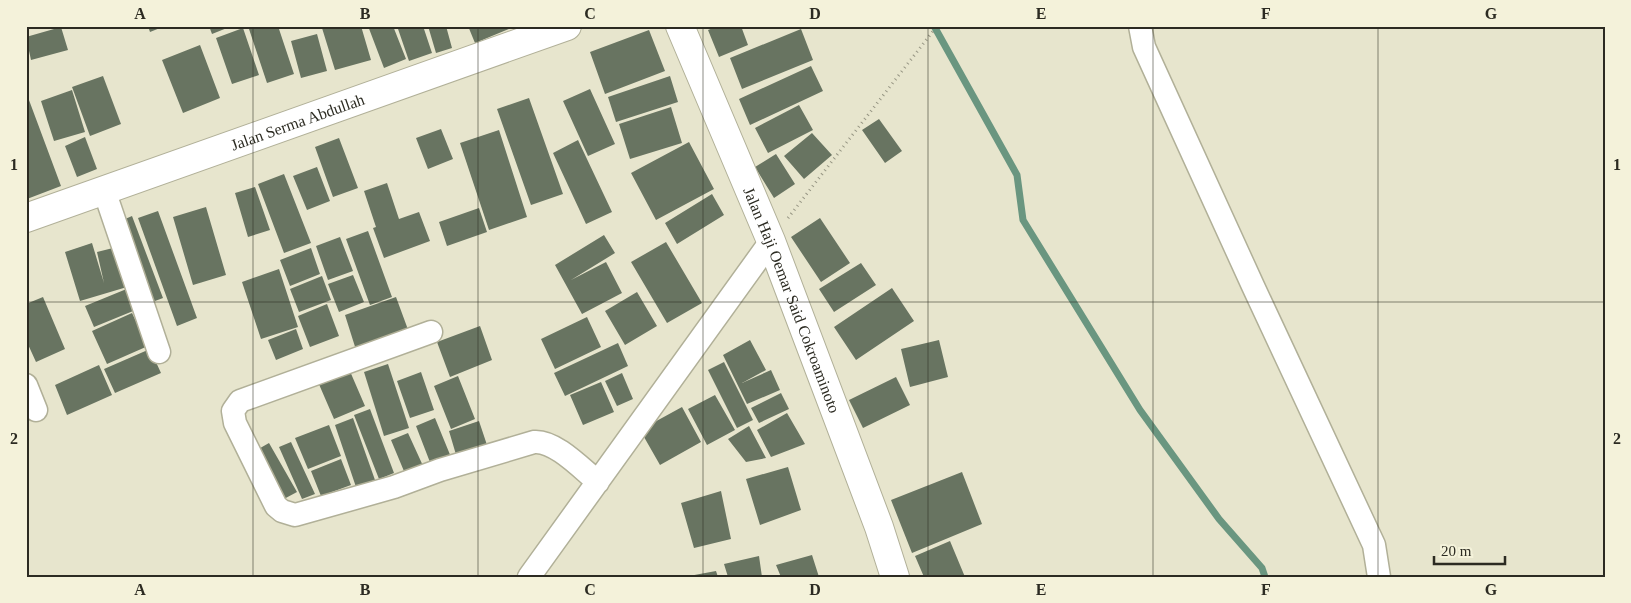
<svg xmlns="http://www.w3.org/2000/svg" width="1631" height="603" viewBox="0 0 1631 603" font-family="'Times New Roman',serif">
<rect width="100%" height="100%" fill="#e7e5cd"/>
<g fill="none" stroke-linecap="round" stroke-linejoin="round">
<path stroke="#6a9680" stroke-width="7" d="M934 26 1017 175 1023 220 1140 410 1219 519 1262 568 1265 577"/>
</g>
<path fill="#687461" d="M148 26H165L150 32Z
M209 26H232L212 34Z
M248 26H278L294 74 267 83Z
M327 26H361L371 60 335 70 322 28Z
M368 26H393L406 59 384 68Z
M397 26H423L432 53 409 61Z
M428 26H446L452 48 436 53Z
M468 26H516L475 43Z
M718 26H741L748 45 719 57 708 30Z
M61 27 68 50 31 60 26 37Z
M243 28 259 75 232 84 216 38Z
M801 29 813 60 742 89 730 58Z
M649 30 665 71 605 94 590 52Z
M317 34 327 71 301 78 291 41Z
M200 45 220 98 183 113 162 60Z
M811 66 823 91 750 125 739 99Z
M103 76 121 124 90 136 72 87Z
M670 76 678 102 616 122 608 97Z
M590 89 615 144 588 156 563 101Z
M72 90 85 132 54 141 41 101Z
M26 92 61 186 27 199 26 196Z
M529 98 563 194 531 205 497 109Z
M799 105 813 130 768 153 755 128Z
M671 107 682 143 630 159 619 124Z
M879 119 902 151 885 163 862 130Z
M441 129 453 159 428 169 416 138Z
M499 130 527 217 489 230 460 143Z
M812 133 832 155 804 179 784 156Z
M85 137 97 169 77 177 65 146Z
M339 138 358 188 333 197 315 147Z
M578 140 612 212 586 224 553 153Z
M689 142 714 189 656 220 631 173Z
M776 154 795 184 774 198 755 167Z
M317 167 330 201 307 210 293 176Z
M284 174 311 243 284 253 258 184Z
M387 183 399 219 419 212 430 241 384 258 373 228 376 227 364 191Z
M255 187 270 230 248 237 235 193Z
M712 194 724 215 677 244 665 223Z
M206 207 226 275 193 285 173 217Z
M479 208 487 232 447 246 439 222Z
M158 211 197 318 177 326 138 218Z
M132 216 163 298 147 304 116 223Z
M820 218 850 263 821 282 791 237Z
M368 231 392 297 370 305 346 239Z
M604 235 615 253 571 280 606 262 622 293 582 314 555 265Z
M340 237 353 271 328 280 316 246Z
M666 242 702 303 667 323 631 262Z
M92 243 104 283 97 252 117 247 127 287 80 301 65 252Z
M311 248 320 274 290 286 280 260Z
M861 263 876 285 834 312 819 289Z
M279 269 298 327 261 339 242 282Z
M353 275 364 302 339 312 328 284Z
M322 276 331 300 299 312 290 289Z
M129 288 138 309 94 327 85 306Z
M892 288 914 321 856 360 834 327Z
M637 292 657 326 625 345 605 311Z
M43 297 65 349 36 362 26 340V304Z
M396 297 410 335 357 353 345 315Z
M327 304 339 336 310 347 298 316Z
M132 313 148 346 107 364 92 331Z
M587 317 601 347 555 369 541 339Z
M480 326 492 360 450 377 437 342Z
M296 329 303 349 276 360 268 340Z
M750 340 766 370 742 383 771 370 780 390 747 404 723 355Z
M939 340 948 377 910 387 901 349Z
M618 343 628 366 565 396 554 373Z
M150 349 161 373 115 393 104 369Z
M724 362 753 420 737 428 708 370Z
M388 364 409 428 384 436 364 372Z
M99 365 112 395 67 415 55 385Z
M349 369 365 406 334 419 318 382Z
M421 372 434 410 410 418 397 381Z
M622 373 633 399 617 406 605 381Z
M458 376 475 419 451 429 434 386Z
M896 377 910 405 863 428 849 400Z
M601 382 614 412 583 425 570 395Z
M781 393 789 409 759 423 751 408Z
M715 395 735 430 707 445 688 409Z
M682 407 701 442 660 465 640 430Z
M370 409 394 473 379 479 354 415Z
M787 413 805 444 771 457 757 430Z
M353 418 375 480 356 487 335 425Z
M435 418 453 462 433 470 416 426Z
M479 421 488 448 457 458 449 431Z
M329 425 341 456 308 469 295 438Z
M749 426 766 458 746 462 728 439Z
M408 433 424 468 406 476 391 440Z
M291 442 315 494 302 499 279 447Z
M269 443 297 492 282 500 255 451Z
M341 459 351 485 321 496 311 471Z
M788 467 801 510 760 525 746 479Z
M962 472 982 524 912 553 891 500Z
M721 491 731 539 694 548 681 503Z
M950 541 965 577H924L915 556Z
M812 555 819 577H781L776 565Z
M759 556 762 577H728L724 564Z
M716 571 718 577H690L689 576Z"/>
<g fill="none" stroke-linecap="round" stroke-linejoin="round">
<defs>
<path id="street" d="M1140 26 1144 47 1253 286 1374 545 1379 577
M104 190 159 352
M431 332 240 401 233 411 235 423 276 506 282 511 295 515 394 487 440 470 534 442C555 440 582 469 598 482
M26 385 36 410
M529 577 771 241"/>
<g id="secondary">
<path id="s1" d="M26 218 567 26"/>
</g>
<g id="primary">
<path id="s2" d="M680 26 771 241 879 527 895 577"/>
</g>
</defs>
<use href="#street" stroke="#b1b098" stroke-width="25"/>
<use href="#secondary" stroke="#b1b098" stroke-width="30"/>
<use href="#primary" stroke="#b1b098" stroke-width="30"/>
<path stroke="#969583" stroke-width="3" stroke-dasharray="1 4" stroke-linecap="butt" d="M788 218 937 26"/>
<use href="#street" stroke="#fff" stroke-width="22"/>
<use href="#secondary" stroke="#fff" stroke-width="28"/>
<use href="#primary" stroke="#fff" stroke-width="28"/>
</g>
<path fill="none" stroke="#2c2b22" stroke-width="1" stroke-opacity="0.55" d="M253 26V577M478 26V577M703 26V577M928 26V577M1153 26V577M1378 26V577M26 302H1605"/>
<g text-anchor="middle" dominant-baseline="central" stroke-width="5" stroke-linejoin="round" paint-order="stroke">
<g font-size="16" fill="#2c2b22" stroke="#f4f2da">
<text stroke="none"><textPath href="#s1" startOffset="288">Jalan Serma Abdullah</textPath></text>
<text stroke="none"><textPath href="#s2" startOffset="296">Jalan Haji Oemar Said Cokroaminoto</textPath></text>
</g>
</g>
<rect width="1631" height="603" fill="none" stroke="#f4f2da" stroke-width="55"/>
<path d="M1434 556v8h71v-8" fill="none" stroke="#2c2b22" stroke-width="2.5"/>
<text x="1441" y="556" font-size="15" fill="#2c2b22" stroke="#f4f2da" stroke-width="4" paint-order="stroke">20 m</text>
<rect x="28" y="28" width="1576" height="548" fill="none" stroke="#2c2b22" stroke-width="2"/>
<g font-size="16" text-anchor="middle" font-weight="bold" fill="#2c2b22">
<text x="140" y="19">A</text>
<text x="365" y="19">B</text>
<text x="590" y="19">C</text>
<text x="815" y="19">D</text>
<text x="1041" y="19">E</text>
<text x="1266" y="19">F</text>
<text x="1491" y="19">G</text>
<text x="14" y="170">1</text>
<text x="1617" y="170">1</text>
<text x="14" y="444">2</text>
<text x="1617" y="444">2</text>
<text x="140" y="595">A</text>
<text x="365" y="595">B</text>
<text x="590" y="595">C</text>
<text x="815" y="595">D</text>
<text x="1041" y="595">E</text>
<text x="1266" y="595">F</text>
<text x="1491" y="595">G</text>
</g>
</svg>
